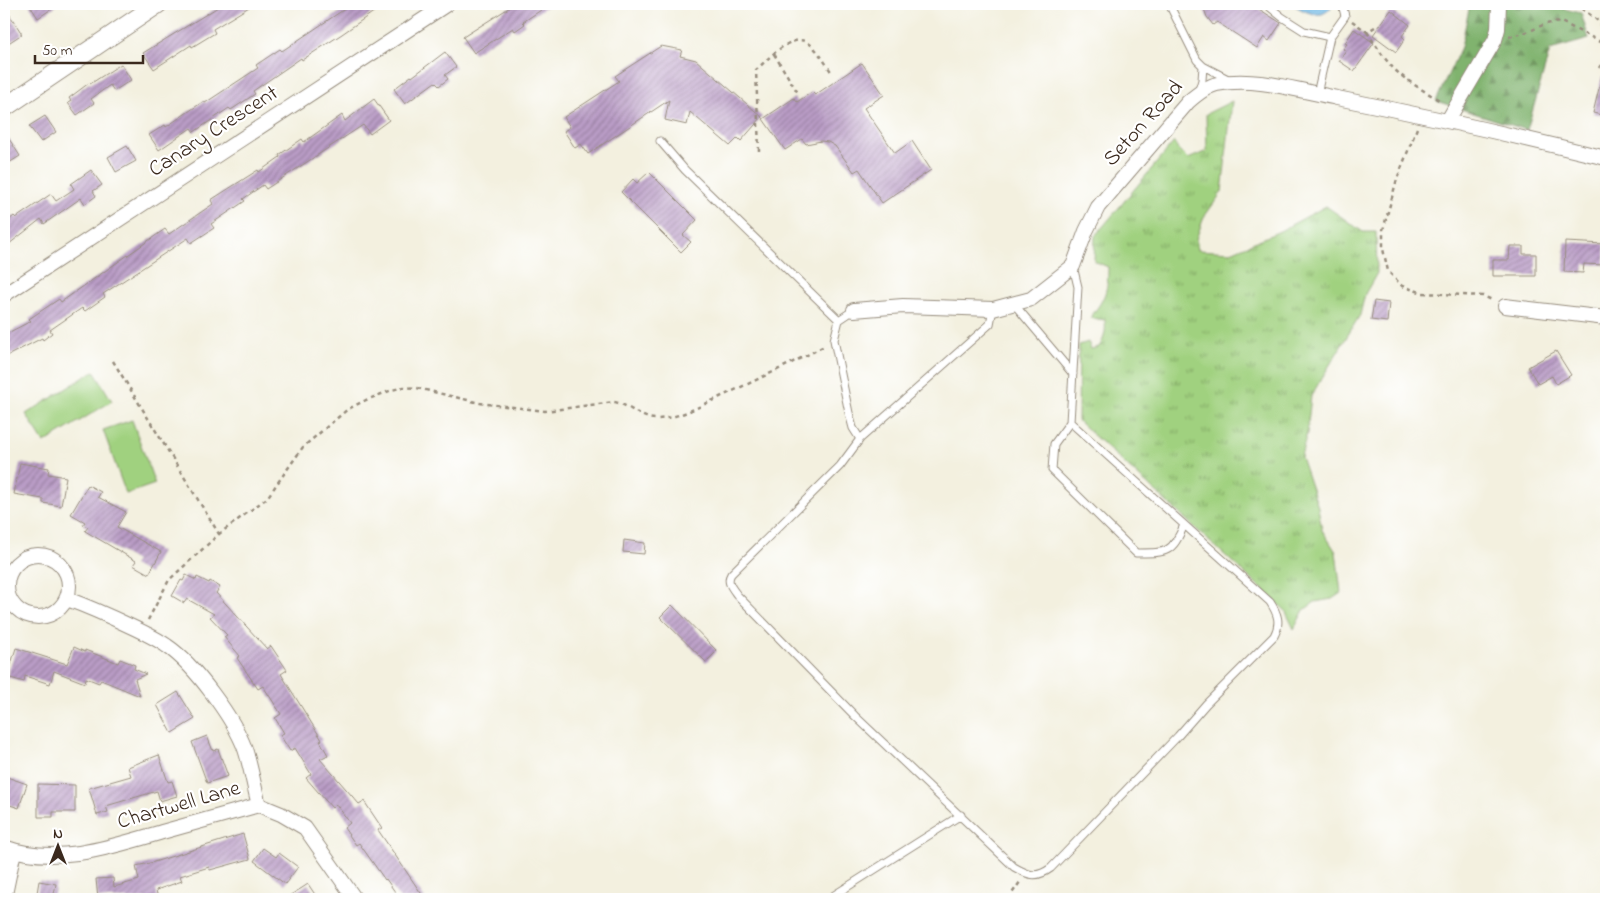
<svg xmlns="http://www.w3.org/2000/svg" width="1610" height="903" viewBox="0 0 1610 903" font-family="'Indie Flower',sans-serif">
<defs>
<pattern id="grass-tufts" width="24" height="20" patternUnits="userSpaceOnUse" patternTransform="scale(1.25)"><rect width="24" height="20" fill="#a0d17f"/><path d="M3 7l-1-3M5 7V3M7 7l1-3M15 17l-1-3M17 17v-4M19 17l1-3" fill="none" stroke="#84aa67"/></pattern>
<pattern id="forest-firs" width="22" height="20" patternUnits="userSpaceOnUse" patternTransform="scale(1.25)"><rect width="22" height="20" fill="#80b36e"/><path d="M5 1l3.5 6h-7zM16 11l3.5 6h-7z" fill="#6a925a"/></pattern>
<pattern id="building-hatch" width="6" height="6" patternUnits="userSpaceOnUse" patternTransform="scale(1.25)"><rect width="6" height="6" fill="#b99cc6"/><path d="M-1 1l2-2M0 6l6-6M5 7l2-2" fill="none" stroke="#987fa0"/></pattern>
</defs>
<rect width="100%" height="100%" fill="#fff"/>
<filter id="ink" filterUnits="userSpaceOnUse"><feTurbulence type="fractalNoise" baseFrequency=".02" numOctaves="2"/><feDisplacementMap in="SourceGraphic" scale="10" xChannelSelector="R" yChannelSelector="G"/><feConvolveMatrix kernelMatrix="1 2 1 2 8 2 1 2 1" color-interpolation-filters="sRGB"/></filter>
<filter id="wash" filterUnits="userSpaceOnUse"><feTurbulence type="fractalNoise" baseFrequency=".0096" numOctaves="4" result="noise"/><feDisplacementMap in="SourceGraphic" scale="20" xChannelSelector="R" yChannelSelector="G"/><feGaussianBlur stdDeviation="1.12" result="paint"/><feColorMatrix in="noise" values="0 0 0 0 0 0 0 0 0 0 0 0 0 0 0 0 0 1.4 0 .05"/><feComposite in="paint" operator="in"/></filter>
<g filter="url(#wash)">
<rect width="100%" height="100%" fill="#f3f0df"/>
<path fill="url(#grass-tufts)" stroke="#6e7e4e" d="M1232 101 1222 192 1204 217 1196 239 1198 250 1231 252 1280 231 1326 206 1363 232H1376L1377 273 1365 294 1360 315 1311 396 1307 433 1301 457 1318 507 1322 530 1336 552 1341 593 1332 599 1315 602 1304 610 1294 629 1285 610 1078 421 1079 345 1088 342 1091 349 1099 347C1105 338 1106 330 1105 320L1090 318C1105 298 1108 292 1108 267L1094 261 1095 236 1174 142 1178 149 1188 159 1207 151 1206 114Z"/>
<path fill="url(#forest-firs)" stroke="#5e6e46" d="M1470 4H1544L1581 13 1589 39 1550 50 1527 130 1436 101 1461 47Z"/>
<path fill="#a0d17f" stroke="#6e7e4e" d="M94 371 112 401 44 443 26 414Z
M132 420 155 484 126 494 103 430Z"/>
<path fill="#6bb5e3" stroke="#537080" d="M1292 4H1332L1330 9C1329 10 1323 14 1322 14 1312 16 1300 9 1292 4Z"/>
<g id="blocks">
<path fill="url(#building-hatch)" d="M29 4H59L38 18Z
M223 4H254L213 29 215 33 192 47 191 45 154 69 143 53Z
M352 4H385L342 34 302 60 301 58 253 91 255 94 231 110 229 108 194 132 191 128 159 150 149 135 165 125 166 127 204 101 205 103 258 68 256 65 280 49 282 51Z
M515 4H550L523 22 525 24 515 31 513 28 474 53 463 37Z
M1215 4H1251L1281 23 1269 41 1264 37 1257 48 1217 22 1213 25 1207 17 1204 9Z
M4 6 22 34 4 46Z
M1391 10 1410 25 1402 36 1405 39 1396 52 1373 35Z
M1354 29 1374 43 1354 71 1339 61 1346 51 1343 49 1347 44 1345 43Z
M661 46 682 50 680 56 696 60 762 117 741 141 738 138 730 146 690 112 687 125 665 120 669 100 588 154 581 144 575 148 564 131 570 127 564 117 619 81 615 76Z
M445 52 456 67 445 75 448 79 439 86 435 82 405 104 394 89 411 76 412 77Z
M862 63 884 95 864 108 895 153 912 141 931 170 882 203 859 169 854 172 835 146 828 142 821 141 806 144 802 139 785 150 763 119 794 98 797 102 812 92 815 95Z
M121 64 131 80 114 91 110 85 91 99 94 103 77 115 68 103 71 101 69 98 89 83 90 84Z
M1602 76 1606 77V116L1593 113Z
M374 99 389 120 370 134 363 125 266 189 263 185 243 199 245 201 211 224 214 228 191 243 188 238 103 294 105 297 85 311 82 308 50 330 52 333 43 340 42 338 7 356 4 350V335L31 321 29 319 59 299 61 302 165 229 169 234 213 204 211 200 258 170 259 172 280 157 279 155 302 139 304 142 342 115 345 121Z
M45 116 56 132 41 142 29 126Z
M4 131 20 156 4 166Z
M127 146 136 161 116 172 108 157Z
M91 170 102 185 93 191 96 196 85 204 81 198 44 224 41 219 4 248V224L14 216 16 218 51 194 56 201 74 189 71 184Z
M649 172 697 220 683 235 691 242 681 252 621 192 633 179 637 183Z
M1565 242 1605 244 1604 265 1584 264 1583 273 1564 272Z
M1510 246H1523V254H1536V276H1493V260H1509Z
M1374 301 1389 303 1387 322 1371 320Z
M1556 351 1571 375 1556 384 1552 376 1538 384 1528 367Z
M20 463 49 468 48 474 66 477 61 506 43 503V499L14 494Z
M88 485 101 492 98 497 126 512 117 527 161 552 149 574 133 565 136 561 85 531 88 527 83 525 85 522 71 514Z
M624 540 645 543 644 554 623 552Z
M186 575 196 580 197 577 209 583 210 581 220 587 216 593 267 649 271 646 287 670 281 674 322 740 320 741 328 755 320 759 359 804 364 801 382 828 378 830 425 899H400L386 879 385 880 359 843 356 845 344 828 350 823 336 804 332 808 306 778 311 774 295 748 290 751 280 735 284 733 275 718 281 714 263 686 258 689 237 658 240 656 224 637 227 635 210 617 214 614 187 599 184 603 172 596 181 580 183 581Z
M672 605 717 651 706 662 660 617Z
M74 647 85 652V650L118 663 120 659 135 665 134 669 146 674 135 679 140 696 101 680 99 683 86 678 85 683 54 671 50 684 25 676 24 682 7 677 16 648 67 664Z
M178 692 195 719 172 733 157 705Z
M207 736 213 751 218 749 228 776 207 783 192 742Z
M159 755 168 782 172 781 177 796 160 801 157 791 106 806 108 812 97 815 89 788 131 776 128 767Z
M4 776 27 784 19 808 4 803Z
M38 784 75 785V812H53V817H38Z
M243 834 250 859 210 870 209 867 180 876 182 881 156 890 158 899H98L96 879 113 878 114 887 139 880 136 866 154 862Z
M263 848 276 857 279 853 298 867 285 884 254 861Z
M39 881 56 884 53 899H36Z
M308 884 318 899H284L302 888Z"/>
</g>
</g>
<g filter="url(#ink)">
<use href="#blocks" fill-opacity="0" stroke="#978d7e" stroke-width="1"/>
<g fill="none" stroke-linecap="round" stroke-linejoin="round">
<defs>
<path id="service" d="M1169 4 1197 60 1203 66 1230 80
M1266 4 1282 17 1304 31 1330 37
M1199 90 1202 80 1203 66
M1317 94 1330 37 1345 16 1342 4
M660 141 685 170 839 320
M1073 266 1078 287 1070 422 1054 444 1052 470 1136 553C1166 553 1172 554 1184 525
M1014 304 1073 374
M993 309 990 324 860 439 840 466 731 574C726 582 732 588 737 595L855 716 1014 867C1028 875 1036 879 1051 868L1178 736 1206 704 1274 636C1281 623 1278 614 1270 602L1070 422
M854 310 839 320 834 340 849 413 853 428 860 439
M828 899 961 815"/>
<path id="minor" d="M1448 120 1495 40 1498 29 1499 4
M4 295 447 4
M1505 306 1606 318
M854 310 903 306 993 309 1031 299 1073 266 1086 231 1098 207 1188 102C1196 95 1207 86 1217 84 1254 76 1300 91 1337 98 1427 116 1517 136 1606 158
M7 586a31 31 0 1 1 62 0a31 31 0 1 1-62 0Z
M67 599C89 607 109 616 130 626 143 632 156 638 167 646 194 664 234 719 245 749 251 767 254 787 259 805
M4 847C55 866 112 847 162 832 194 823 227 814 259 805L281 814 305 828 355 899
M4 899 14 851"/>
<path id="tertiary" d="M4 108 158 4"/>
</defs>
<use href="#service" stroke="#978d7e" stroke-width="9"/>
<use href="#minor" stroke="#978d7e" stroke-width="16"/>
<use href="#tertiary" stroke="#978d7e" stroke-width="20"/>
<path stroke="#978d7e" stroke-width="2.5" stroke-dasharray="4 4" stroke-linecap="butt" d="M1575 4 1596 19 1606 34
M1352 21 1367 32 1378 25
M1367 32C1375 44 1383 57 1393 68 1406 81 1423 90 1439 100
M1509 37 1530 31 1545 24 1561 22 1603 43 1606 41
M774 54 798 93
M1599 68 1606 57
M1417 128 1397 179 1383 230V249L1388 271 1402 286 1423 293 1483 296 1492 300
M759 151 756 70C767 60 791 33 807 42 817 48 825 63 832 73
M113 361 219 534
M4 596 8 595
M148 620 169 580 219 534 267 498 303 447 348 409 366 400 392 390 404 387 417 388 480 403 545 411 614 402C628 404 641 419 655 419 678 419 700 406 720 397 756 380 791 364 826 345
M1008 899 1020 882"/>
<use href="#service" stroke="#fff" stroke-width="7"/>
<use href="#minor" stroke="#fff" stroke-width="14"/>
<use href="#tertiary" stroke="#fff" stroke-width="18"/>
</g>
</g>
<g text-anchor="middle" dominant-baseline="central" stroke-width="4.5" stroke-linejoin="round" paint-order="stroke">
<g font-size="22" fill="#3b2a1e" stroke="#fff">
<text transform="translate(1144 124) rotate(-48)">Seton Road</text>
<text transform="translate(214 132) rotate(-33)">Canary Crescent</text>
<text transform="translate(179 806) rotate(-16)">Chartwell Lane</text>
</g>
</g>
<rect width="1610" height="903" fill="none" stroke="#fff" stroke-width="20"/>
<g transform="translate(58 846)" stroke="#ffffff" stroke-width="4" paint-order="stroke">
<path d="M0-4L9 19L0 12L-9 19Z" fill="#3b2a1e"/>
<text y="-8" font-size="14" font-weight="bold" text-anchor="middle" fill="#3b2a1e">N</text>
</g>
<path d="M35 55v8h108v-8" fill="none" stroke="#3b2a1e" stroke-width="2.5"/>
<text x="42" y="55" font-size="15" fill="#3b2a1e" stroke="#ffffff" stroke-width="4" paint-order="stroke">50 m</text>
</svg>
